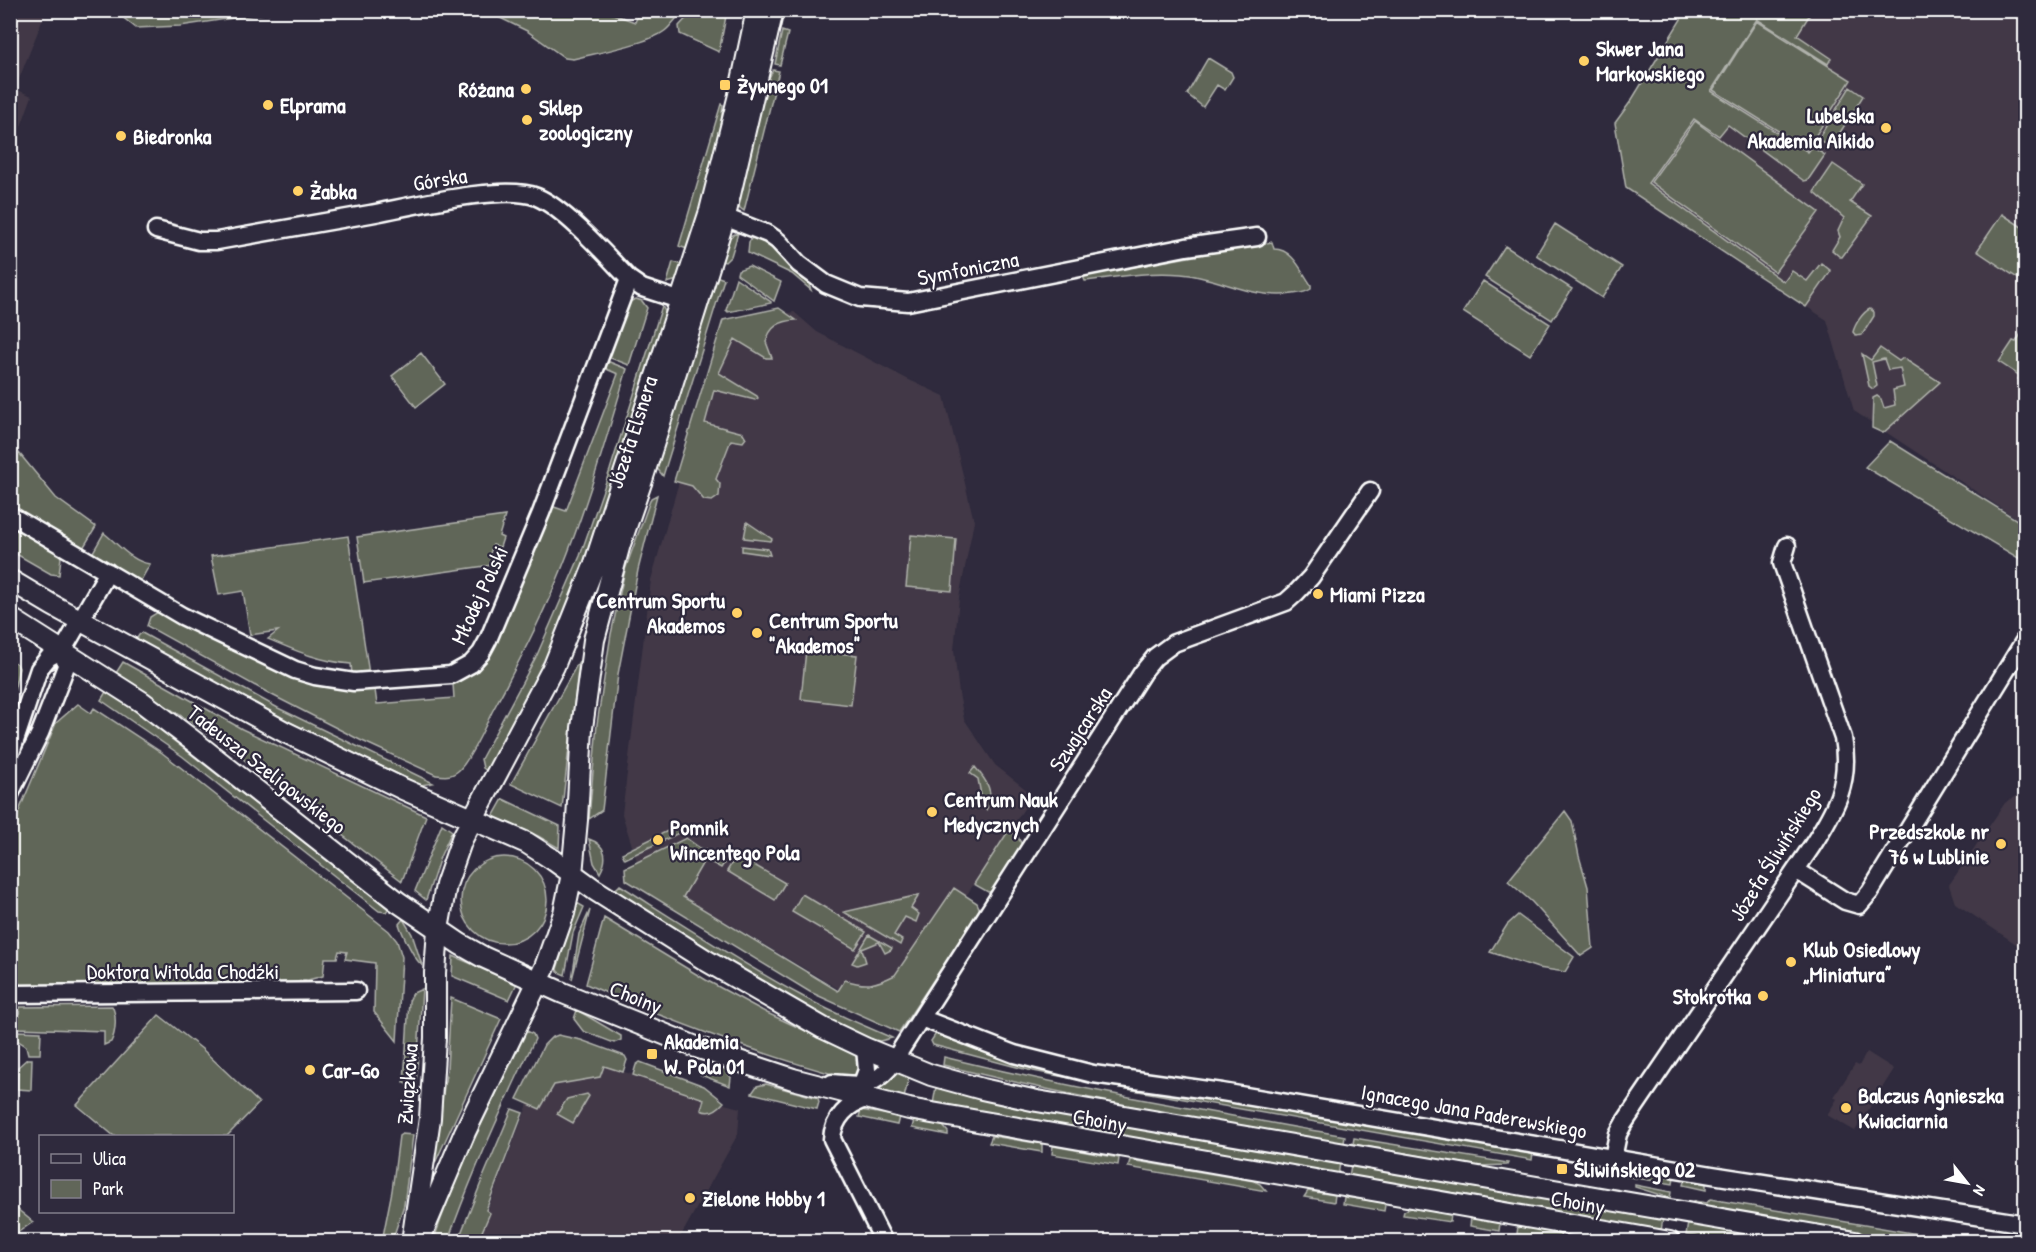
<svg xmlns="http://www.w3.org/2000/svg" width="2036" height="1252" viewBox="0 0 2036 1252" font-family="'Patrick Hand',sans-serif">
<rect width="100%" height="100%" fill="#2f2a3d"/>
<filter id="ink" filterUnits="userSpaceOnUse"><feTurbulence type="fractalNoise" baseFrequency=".0167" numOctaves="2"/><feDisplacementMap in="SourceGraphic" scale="12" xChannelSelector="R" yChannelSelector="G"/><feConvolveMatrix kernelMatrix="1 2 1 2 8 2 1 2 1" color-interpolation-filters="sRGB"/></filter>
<g filter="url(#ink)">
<path fill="#423947" d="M11 10 46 11 15 89 32 96 11 154Z
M1749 11H2025V524L1854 411 1827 320 1641 199 1640 184Z
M794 312 817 332 907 379 944 396 974 521 959 598 954 650 959 694 964 719 995 765 1033 795 901 994 842 991 640 871 622 814 651 580 724 324Z
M2016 796H2025V950L1955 903 1949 885 2005 803Z
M1867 1052 1894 1069 1855 1131 1827 1115 1837 1099 1834 1097 1855 1064 1859 1066Z
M604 1065 705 1099 740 1108 738 1134 678 1241 475 1242 528 1104 540 1109 554 1085 600 1077Z"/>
<path fill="#616659" stroke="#b0b2ac" stroke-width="1.5" d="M115 11H279L180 26 136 28Z
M486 11H605L635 22 640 11H683C678 16 673 23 667 29 653 43 595 53 573 59L565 58 527 31Z
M693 11H727L719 52 680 34 679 26Z
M1686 11H1812L1797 35 1831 58 1828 64 1757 19 1711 91 1808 152 1812 147 1825 155 1808 180 1804 181 1728 125 1719 136 1694 119 1648 183 1784 282 1792 271 1807 281 1821 263 1831 271 1806 307 1626 188 1615 123 1631 101Z
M1757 21 1851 80 1807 149 1713 90Z
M782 31 788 33 780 65 775 64Z
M1208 58 1231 72 1233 77 1225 90 1217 85 1203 107 1187 94Z
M773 70 779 71 744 211 740 208 737 200 762 92Z
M1850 87 1863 96 1831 147 1818 139Z
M721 104 723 105 717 158 692 251 679 246Z
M1695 121 1819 212 1775 272 1651 182Z
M1833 164 1862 184 1850 202 1872 216 1842 257H1840L1832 250 1840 237 1838 231 1844 218 1814 192Z
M2002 214 2025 229V283L1977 251Z
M1555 224 1622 267 1602 298 1536 255Z
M738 233 731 256 725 262 718 260C722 247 724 237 738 233Z
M753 236 769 246 808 282 811 290 792 274 748 253 749 242Z
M1272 242 1274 249C1293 249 1301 271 1311 285V289C1305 293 1300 293 1293 294 1252 300 1220 277 1181 274 1149 271 1116 277 1085 281L1083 276Z
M1505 246 1572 289 1552 320 1485 277Z
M673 262 687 266 681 279 667 283Z
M749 266 781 282 774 301 737 274 738 270Z
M713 275 724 279 663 476 656 467Z
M736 278 771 302V303L728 312 726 310Z
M1483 281 1550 324 1530 355 1463 312Z
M636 299 642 301 647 308 629 365 608 357 629 302Z
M662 306 668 317 566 620 524 704 487 771 483 768 481 759 537 655 580 556 610 470Z
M779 308 796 320C780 321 770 326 766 342L772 358H766L735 339 719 373 757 396 758 398 755 400 714 390 705 423 743 433 746 438 743 442 731 440 716 479 720 484 719 496 712 501 704 500 692 486 674 481 723 320Z
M1870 309 1874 312V316L1862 335 1856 336 1853 332C1855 324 1863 312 1870 309Z
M2025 327V384L2018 379 2020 376 1999 362 2013 341 2016 342Z
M1880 348 1899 361 1903 358 1940 382 1883 433 1872 428 1873 398 1877 396 1881 399 1884 408 1895 405 1893 390 1904 387 1900 368 1888 370 1884 359 1872 362 1877 386 1873 389 1869 386 1862 354 1871 360Z
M421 353 445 384 416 407 392 376Z
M607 361 627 369C607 436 588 503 562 568 542 618 517 666 492 712 485 727 469 762 458 771 451 777 444 776 436 775L360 740 272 695 147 626 150 617 158 612C208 640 249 658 303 675 330 683 347 689 375 690L377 704 454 698 453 684 478 665 551 506 566 511 618 374 604 368Z
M1890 441 2025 525V562L1865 467Z
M19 453 56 498 96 527 83 548 11 507V460Z
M657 495 638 570 618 674 602 810 589 819 597 724 611 634 625 570 651 498Z
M505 516 499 536 503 538 500 547 493 545 489 556 493 557 492 565 364 583 357 537Z
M747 522 772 539 771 541 744 538Z
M11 523 58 552 61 557 59 575 51 574 11 551Z
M104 533C118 544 132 562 150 564L140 582 92 554Z
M911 535 956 539 952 591 906 587Z
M348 536 369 674H352L351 664C321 662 296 651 268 639L278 631 250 635 243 591 219 595 211 556Z
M742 546 768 549 770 555 742 551Z
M142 633 278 708 433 783 421 785 309 732 136 640 139 635Z
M806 650 857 655 851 705 801 699Z
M11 660 17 664 19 668 11 704Z
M579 661 562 808 511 784Z
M123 662 242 729 426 816 402 881 221 742 116 673Z
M107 690 160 730 389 908 386 912 379 911 182 756 101 700Z
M78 704 91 713 94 708 161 752 389 931 397 941 402 957 397 1041 374 1012 375 963 345 959 347 952 339 951 337 958H325L323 976C277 990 228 985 181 985 124 984 67 985 11 986V830L56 723Z
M975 767C986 780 996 793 986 810L976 803 981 795 978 779 970 773Z
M503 799 560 826 559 848 538 836 494 817V815Z
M1565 811 1572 821 1579 856 1588 887 1593 948 1581 956 1532 902 1508 881Z
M442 824 452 831 440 857 426 900 415 891Z
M680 825 683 831 625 859 622 853Z
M1009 830 1018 837 1022 845 994 891 988 892 974 884Z
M686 838 700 848 729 856 721 868 705 859 683 897 838 991 845 980C866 987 875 985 895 975L954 888 977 903 980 910 899 1032 810 992 626 880 625 868Z
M589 839C607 845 608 859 600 873L594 863Z
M737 855 785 883 775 900 727 871Z
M461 900a43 43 0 1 1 86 0a43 43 0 1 1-86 0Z
M620 885C680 923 739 962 800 995 830 1012 861 1024 892 1038L880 1041 874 1040C786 1006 706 949 627 899L615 890Z
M802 894 866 932 855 949 792 912Z
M919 895 911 908 919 914 916 922 905 917 894 935 902 940 900 945 844 912Z
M577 903 584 907 573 933 565 975 558 972 557 969Z
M590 910 572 979 579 934Z
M1518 915 1574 957 1565 972 1538 968 1490 952 1507 925Z
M604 918 706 980 767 1013 858 1055 861 1066C856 1075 854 1077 843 1077 755 1053 670 1021 586 984Z
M403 919 412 934 422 965C415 961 402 933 399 924Z
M869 935 892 948 891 950 885 953 879 942 862 949 866 962 857 965 852 963Z
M453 956 517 983 509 1000 452 976Z
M422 989 416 1086 407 1085 404 1082 409 1001 413 993Z
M451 998 501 1019 430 1174 447 1069Z
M112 1006C117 1015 116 1032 111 1042L104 1045V1031L17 1028 20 1007Z
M577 1010 621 1036V1040L614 1043 583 1031 574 1019Z
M159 1015 202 1049 259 1103 227 1136H114L77 1105Z
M17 1031 41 1032 40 1054H28L26 1046 17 1040Z
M527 1031 533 1034 535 1039C503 1105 472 1172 448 1241L433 1242C458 1167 493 1100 527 1031Z
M937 1032 1194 1096 1533 1152 1532 1160 1127 1089 1028 1070 933 1045 931 1041Z
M558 1035 581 1040 625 1056 627 1060 623 1072 604 1066 600 1077 554 1085 540 1109 517 1099 544 1045 551 1038Z
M944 1057C1077 1090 1211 1112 1345 1136L1344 1143C1209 1121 1075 1098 943 1065Z
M27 1059H32L31 1090 17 1089 18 1067Z
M640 1062 704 1086 724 1102C718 1109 710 1115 701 1110L704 1099 633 1075 636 1065Z
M700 1067 725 1069 731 1077 730 1086 701 1075 699 1073Z
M895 1071 909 1077 904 1098 877 1092Z
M766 1084 818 1098 819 1102 817 1109 752 1093 757 1086Z
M936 1087 996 1102 1340 1163 1338 1175 933 1104Z
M587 1094 589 1096 573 1123 557 1114 567 1099Z
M512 1109 523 1113 486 1210 490 1213 478 1241H458L484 1175Z
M861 1110 899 1117 897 1125 859 1117Z
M914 1120 943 1126 948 1132V1135L912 1128Z
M402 1134 413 1135 404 1205 392 1241H382L392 1191 399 1136Z
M992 1136 1042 1144V1152L989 1143Z
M1354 1138 1508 1163 1507 1165 1479 1166 1353 1144Z
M1053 1146 1119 1158 1118 1165 1052 1154Z
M1130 1160 1254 1181 1260 1184 1266 1191 1128 1167Z
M1575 1160 1674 1176 1673 1184 1574 1168Z
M1351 1165 1663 1218 1661 1231 1349 1177Z
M1685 1178 1702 1181 1706 1184V1190L1683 1185Z
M1635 1185 1671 1192 1670 1198 1635 1187Z
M1308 1191 1335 1195 1334 1202 1304 1197Z
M1344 1197 1381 1202 1385 1205 1384 1211 1343 1204Z
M1710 1199 1959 1241H1905L1691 1204 1694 1201 1707 1203Z
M11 1204 33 1222 11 1237Z
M1411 1208 1451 1214 1450 1222 1403 1215 1404 1211Z
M1471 1218 1500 1223 1499 1231 1470 1226Z
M1688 1223 1797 1241H1723L1686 1235Z
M1518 1226 1560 1234 1561 1241 1517 1234Z"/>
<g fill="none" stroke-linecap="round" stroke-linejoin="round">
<defs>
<path id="minor" d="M714 213 768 234 778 241 799 264 826 284 860 298 908 302 1186 247 1257 237
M156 230 199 241H217C268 232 319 223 370 214 408 207 504 183 537 197 564 208 608 257 629 279L642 288 691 304
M10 515 182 616 295 670 315 676 354 682 451 675 471 664 481 653 488 640 541 513 629 279
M63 650 108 572
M10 756 39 669 49 657 63 650
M10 794 40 733 60 682 66 666 63 650
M1796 870 1845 901 1859 905 1870 892 2026 638
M10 994 356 991
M921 1018 1014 1054 1093 1074 1222 1092 1712 1175 2026 1224
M832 1083C860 1085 869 1090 889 1068L1142 673 1155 657 1174 643 1286 602 1296 593 1311 577 1370 491
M861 1086 867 1070 865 1048
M867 1099C848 1103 833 1119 832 1139L884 1242
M1613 1158 1618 1134 1624 1123 1812 846C1835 810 1851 783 1843 738L1782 563 1787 546"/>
<path id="tertiary" d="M10 580 52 605 285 732 403 789 527 843 552 859 595 890 707 961 823 1028 865 1048 931 1075 982 1089 1037 1101 1855 1242
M10 618 142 702 192 740 398 902 460 944 483 957 563 993 696 1047 793 1079 909 1109 1670 1242
M421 1236 465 1132 545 967 564 913 572 874 577 820 582 728 594 640 620 544 642 480 725 216 773 10
M412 1242 430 1118 435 1038V973L438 929 446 885 462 839 554 666 594 566 710 211 739 95 757 10"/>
</defs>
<use href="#minor" stroke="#fff" stroke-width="21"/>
<use href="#tertiary" stroke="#fff" stroke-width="24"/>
<use href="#minor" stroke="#2f2a3d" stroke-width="16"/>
<use href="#tertiary" stroke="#2f2a3d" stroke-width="20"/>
</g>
</g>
<g fill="#ffd166" stroke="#2f2a3d" stroke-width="2">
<circle cx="1584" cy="61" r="6"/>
<rect x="719" y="79" width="12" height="12" rx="3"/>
<circle cx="526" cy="89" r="6"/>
<circle cx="268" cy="105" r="6"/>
<circle cx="527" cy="120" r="6"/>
<circle cx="1886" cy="128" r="6"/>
<circle cx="121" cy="136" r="6"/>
<circle cx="298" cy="191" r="6"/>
<circle cx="1318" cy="594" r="6"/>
<circle cx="737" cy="613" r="6"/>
<circle cx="757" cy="633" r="6"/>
<circle cx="932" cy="812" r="6"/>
<circle cx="658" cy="840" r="6"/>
<circle cx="2001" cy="844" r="6"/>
<circle cx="1791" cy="962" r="6"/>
<circle cx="1763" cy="996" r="6"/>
<rect x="646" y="1048" width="12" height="12" rx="3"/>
<circle cx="310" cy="1070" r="6"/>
<circle cx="1846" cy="1108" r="6"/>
<rect x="1556" y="1163" width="12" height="12" rx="3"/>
<circle cx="690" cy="1198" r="6"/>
</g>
<g text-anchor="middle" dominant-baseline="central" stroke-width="4.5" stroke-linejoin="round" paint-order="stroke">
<g font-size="22" font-weight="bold" fill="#fff" stroke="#2f2a3d" text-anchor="start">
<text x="1596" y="48">Skwer Jana<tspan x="1596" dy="25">Markowskiego</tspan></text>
<text x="737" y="85">Żywnego 01</text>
<text x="514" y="89" text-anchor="end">Różana</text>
<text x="280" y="105">Elprama</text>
<text x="539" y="107">Sklep<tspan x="539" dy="25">zoologiczny</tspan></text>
<text x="1874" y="115" text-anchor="end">Lubelska<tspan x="1874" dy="25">Akademia Aikido</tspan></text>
<text x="133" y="136">Biedronka</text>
<text x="310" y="191">Żabka</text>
<text x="1330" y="594">Miami Pizza</text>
<text x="725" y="600" text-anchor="end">Centrum Sportu<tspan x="725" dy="25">Akademos</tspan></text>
<text x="769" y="620">Centrum Sportu<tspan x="769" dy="25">"Akademos"</tspan></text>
<text x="944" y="799">Centrum Nauk<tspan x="944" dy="25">Medycznych</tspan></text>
<text x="670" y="827">Pomnik<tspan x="670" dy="25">Wincentego Pola</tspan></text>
<text x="1989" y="831" text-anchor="end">Przedszkole nr<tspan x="1989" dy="25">76 w Lublinie</tspan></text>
<text x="1803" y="949">Klub Osiedlowy<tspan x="1803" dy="25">„Miniatura”</tspan></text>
<text x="1751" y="996" text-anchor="end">Stokrotka</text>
<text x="664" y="1041">Akademia<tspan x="664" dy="25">W. Pola 01</tspan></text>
<text x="322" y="1070">Car-Go</text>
<text x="1858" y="1095">Balczus Agnieszka<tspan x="1858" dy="25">Kwiaciarnia</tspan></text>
<text x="1574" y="1169">Śliwińskiego 02</text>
<text x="702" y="1198">Zielone Hobby 1</text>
</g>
<g font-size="22" fill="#fff" stroke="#2f2a3d">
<text transform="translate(440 179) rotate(-9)">Górska</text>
<text transform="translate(968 268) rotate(-11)">Symfoniczna</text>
<text transform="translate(632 432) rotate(-72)">Józefa Elsnera</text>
<text transform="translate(479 595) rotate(-65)">Młodej Polski</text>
<text transform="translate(1080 729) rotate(-57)">Szwajcarska</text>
<text transform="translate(267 769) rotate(38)">Tadeusza Szeligowskiego</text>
<text transform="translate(1775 854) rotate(-58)">Józefa Śliwińskiego</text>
<text x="183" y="971">Doktora Witolda Chodźki</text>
<text transform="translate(636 997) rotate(22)">Choiny</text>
<text transform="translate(407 1084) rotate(-86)">Związkowa</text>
<text transform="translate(1474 1111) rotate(10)">Ignacego Jana Paderewskiego</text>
<text transform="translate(1100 1120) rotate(10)">Choiny</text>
<text transform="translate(1578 1202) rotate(10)">Choiny</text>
</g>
</g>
<rect width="2036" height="1252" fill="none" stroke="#2f2a3d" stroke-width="36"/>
<rect x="18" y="18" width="2000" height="1216" fill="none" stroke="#fff" stroke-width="2" filter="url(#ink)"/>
<rect x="39" y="1135" width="195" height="78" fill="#2f2a3d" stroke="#827f8b" stroke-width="1.5"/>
<rect x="51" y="1154" width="30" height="9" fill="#2f2a3d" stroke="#827f8b" stroke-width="1.5"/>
<text x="93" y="1165" font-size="18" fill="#ffffff">Ulica</text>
<rect x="51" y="1180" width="30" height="18" fill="#616659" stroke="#827f8b" stroke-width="1.5"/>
<text x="93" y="1195" font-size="18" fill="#ffffff">Park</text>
<g transform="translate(1967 1183) rotate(121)" stroke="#2f2a3d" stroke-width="4.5" paint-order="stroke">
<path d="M0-4.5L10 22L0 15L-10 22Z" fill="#ffffff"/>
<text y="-9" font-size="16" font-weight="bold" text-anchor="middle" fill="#ffffff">N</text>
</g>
</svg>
